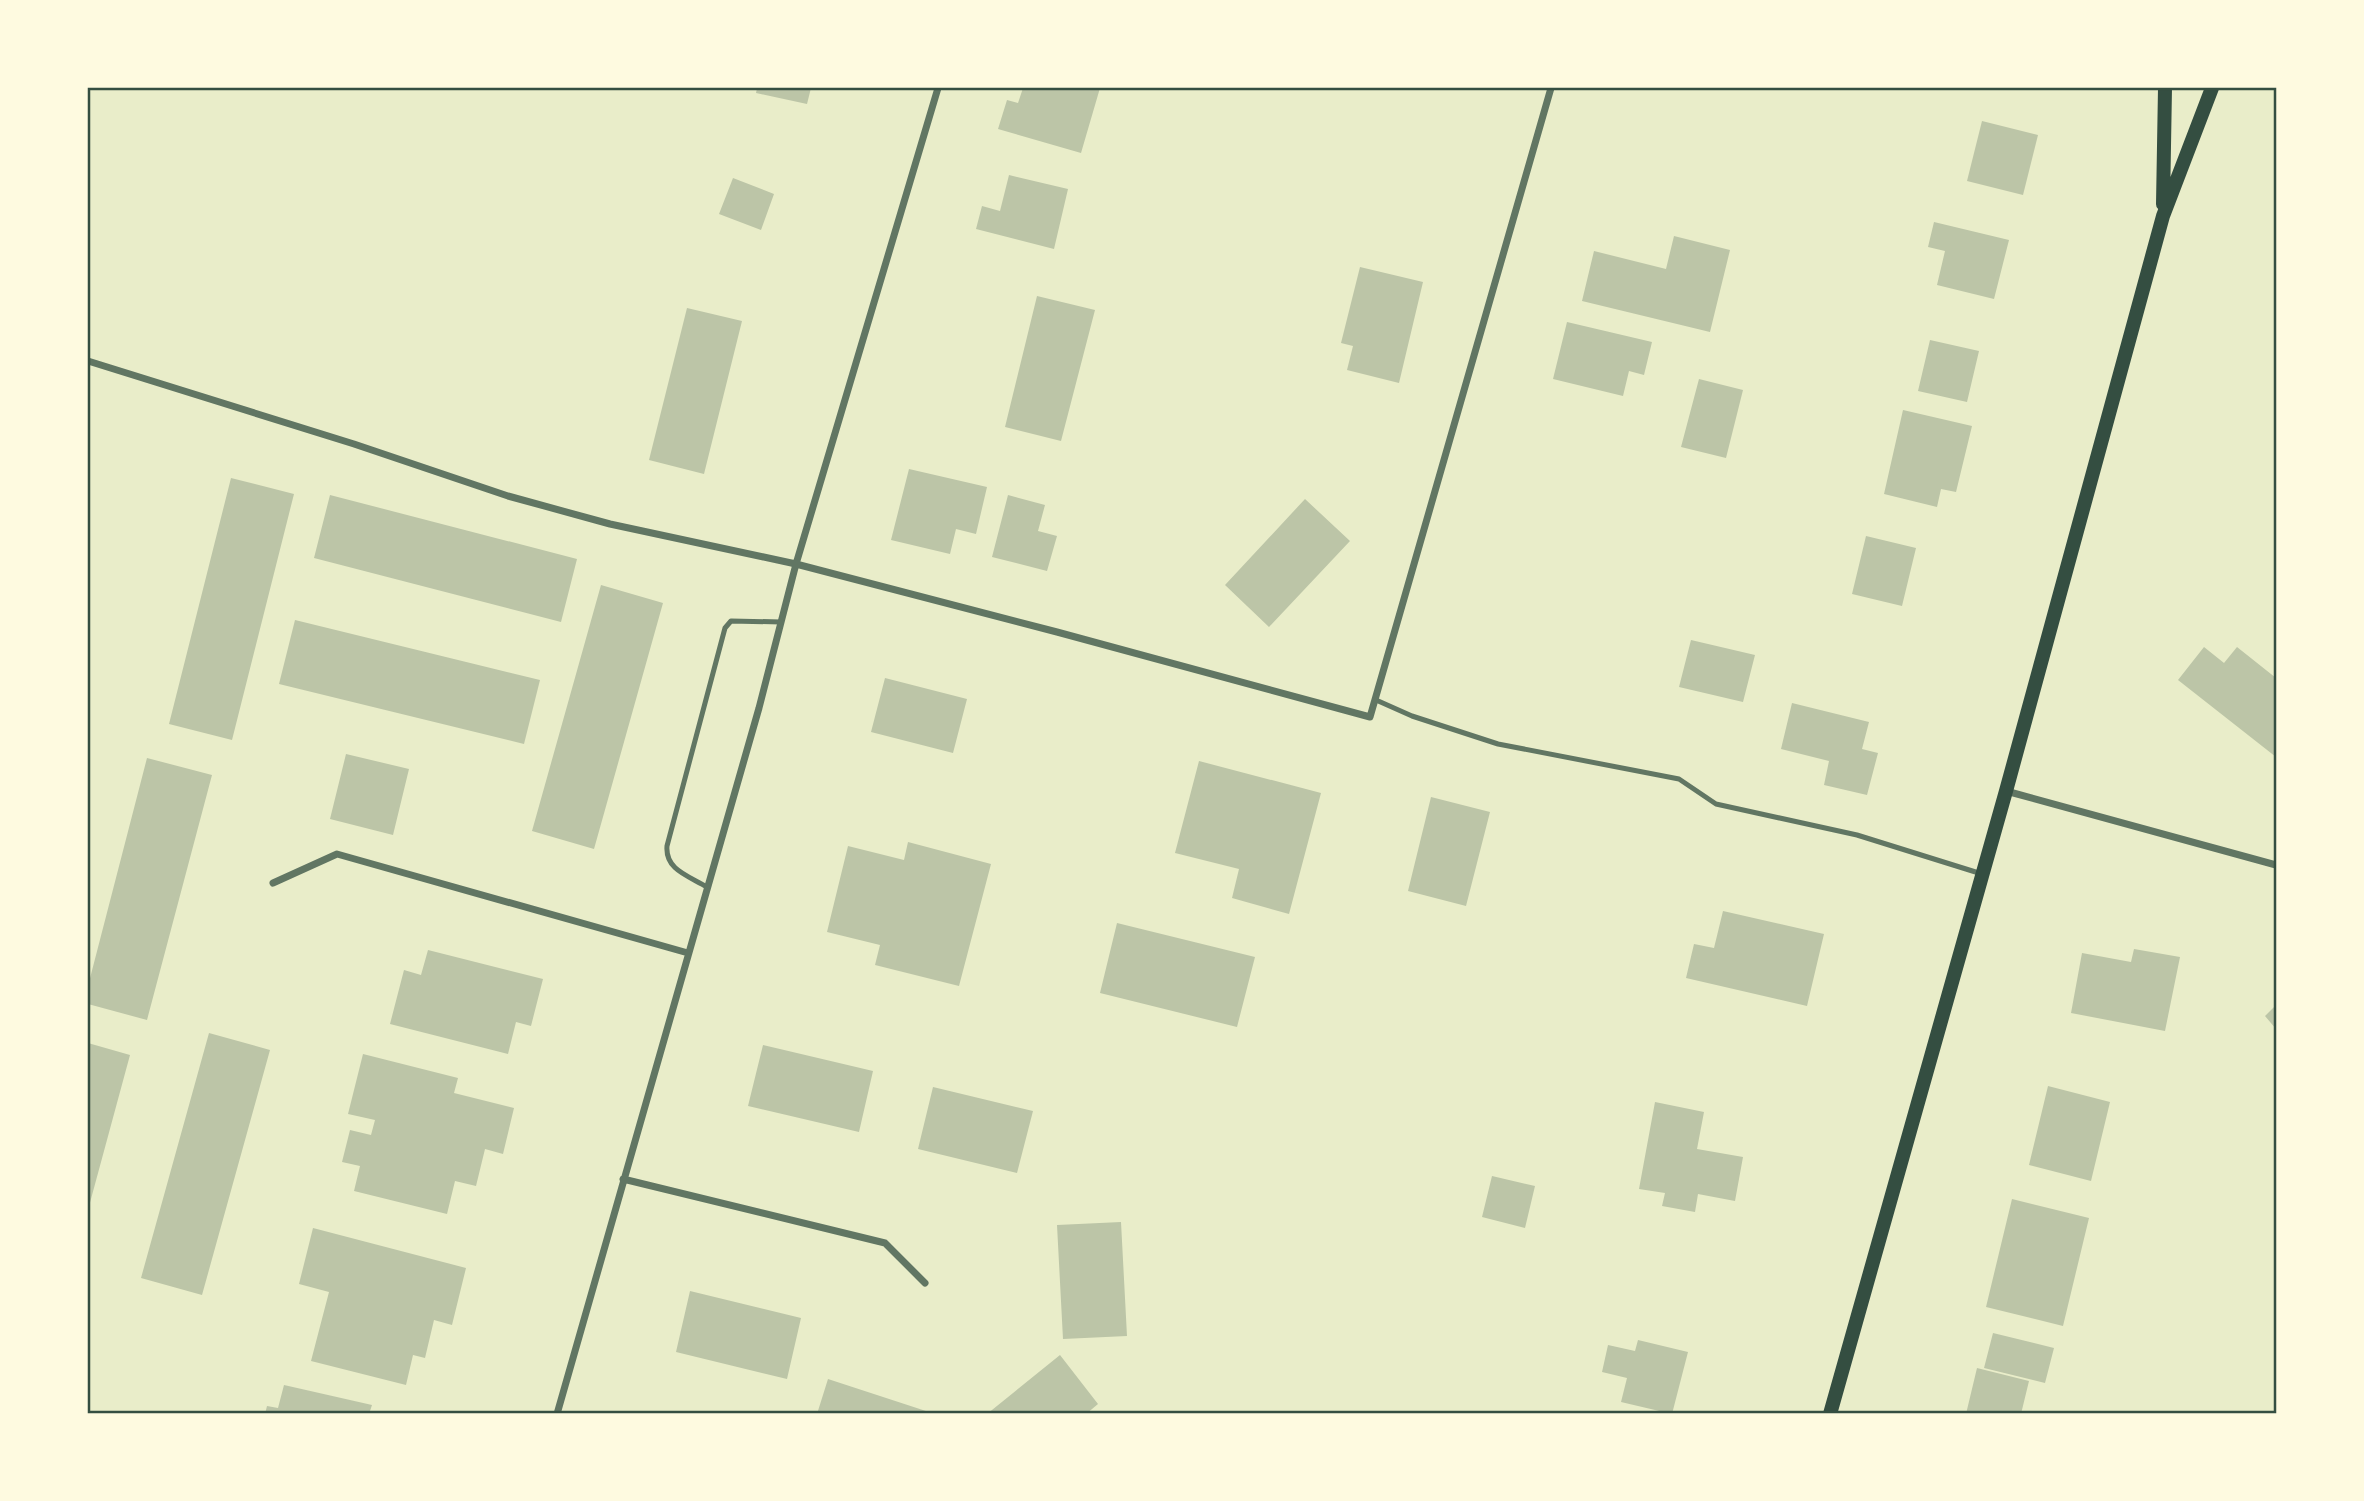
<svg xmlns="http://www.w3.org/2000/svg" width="2364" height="1501" viewBox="0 0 2364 1501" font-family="Commissioner,sans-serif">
<rect width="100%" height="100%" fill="#e9edc9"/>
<path fill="#bcc5a7" d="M757 88H811L807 104 756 93Z
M1023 88H1100L1081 153 998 129 1007 100 1018 103Z
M1982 121 2038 135 2023 195 1967 181Z
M1009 175 1068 189 1054 249 976 229 982 206 1000 211Z
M733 178 774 194 761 230 719 214Z
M1934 222 2009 240 1994 299 1937 285 1945 251 1928 247Z
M1674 236 1730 250 1710 332 1582 301 1594 251 1666 269Z
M1360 267 1423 282 1399 383 1347 370 1353 346 1341 343Z
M1037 296 1095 310 1061 441 1005 427Z
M687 308 742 321 704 474 649 460Z
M1567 322 1652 342 1644 375 1629 371 1623 396 1553 379Z
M1930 340 1979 351 1967 402 1918 391Z
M1699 379 1743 390 1726 458 1681 447Z
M1903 410 1972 426 1956 492 1941 489 1937 507 1884 494Z
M909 469 987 487 976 534 956 529 950 554 891 540Z
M231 478 294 494 232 740 169 724Z
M330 495 577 559 561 622 314 558Z
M1008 495 1045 505 1038 531 1057 536 1047 571 992 557Z
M1305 499 1350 541 1269 627 1225 585Z
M1866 536 1916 548 1902 606 1852 594Z
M601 585 663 603 594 849 532 831Z
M295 620 540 680 524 744 279 684Z
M1691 640 1755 655 1743 702 1679 687Z
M2204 647 2224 663 2237 647 2276 678V757L2178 680Z
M885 678 967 699 953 753 871 732Z
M1792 703 1869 722 1862 749 1878 753 1867 795 1824 785 1829 761 1781 749Z
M346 754 409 769 393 835 330 819Z
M147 758 212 775 147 1020 88 1004V986Z
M1199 761 1321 793 1289 914 1232 898 1239 869 1175 853Z
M1431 797 1490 812 1466 906 1408 891Z
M908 842 991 864 959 986 875 965 880 945 827 932 848 846 904 860Z
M1723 911 1824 934 1807 1006 1686 978 1694 944 1714 948Z
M1117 923 1255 957 1237 1027 1100 993Z
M2134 949 2180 957 2165 1031 2071 1013 2082 953 2131 962Z
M428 950 543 979 531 1026 516 1022 508 1054 390 1024 404 970 421 975Z
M2276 1005V1029L2265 1016Z
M209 1033 270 1050 202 1295 141 1278Z
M88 1043 130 1055 88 1210Z
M763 1045 873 1071 859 1132 748 1106Z
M363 1054 458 1078 454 1093 514 1108 503 1154 485 1149 476 1186 455 1181 447 1214 354 1191 360 1166 342 1162 350 1130 371 1135 375 1120 348 1114Z
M2048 1086 2110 1102 2091 1181 2029 1165Z
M933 1087 1033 1111 1017 1173 918 1149Z
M1655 1102 1704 1112 1697 1149 1743 1157 1735 1201 1698 1194 1695 1212 1662 1206 1665 1193 1639 1189Z
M1492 1176 1535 1186 1525 1228 1482 1217Z
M2012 1199 2089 1218 2063 1326 1986 1307Z
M1121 1222 1127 1336 1063 1339 1057 1225Z
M313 1228 466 1268 452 1325 434 1320 425 1358 413 1355 406 1385 311 1361 329 1292 299 1284Z
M690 1291 801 1318 787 1379 676 1352Z
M1993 1333 2054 1348 2045 1383 1984 1368Z
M1638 1340 1688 1352 1672 1414 1621 1402 1627 1378 1602 1372 1608 1345 1635 1351Z
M1060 1355 1098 1404 1086 1414H987Z
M1977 1368 2029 1381 2021 1414H1966Z
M828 1379 932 1413V1414H817Z
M284 1385 372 1405 369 1414H265L267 1406 278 1408Z"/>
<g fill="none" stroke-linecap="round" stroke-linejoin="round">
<path stroke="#617663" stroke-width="5" d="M1376 700 1412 716 1498 744 1679 779 1716 804 1857 835 1982 874
M707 887C689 876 665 870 667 846L725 628 731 621 781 622"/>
<path stroke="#617663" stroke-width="7" d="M88 361 354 444 508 496 610 524 796 564 1057 632 1370 717 1551 88
M2006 791 2276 865
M273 883 337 854 688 953
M623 1179 885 1243 925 1283
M557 1414 759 708 796 564 938 88"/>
<path stroke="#344e41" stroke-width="14" d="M2163 204 2165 88
M1830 1414 2006 791 2163 216 2212 88"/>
</g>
<rect width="2364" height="1501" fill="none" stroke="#fefae0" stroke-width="178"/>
<rect x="89" y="89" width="2186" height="1323" fill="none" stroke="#344e41" stroke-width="2.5"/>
</svg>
